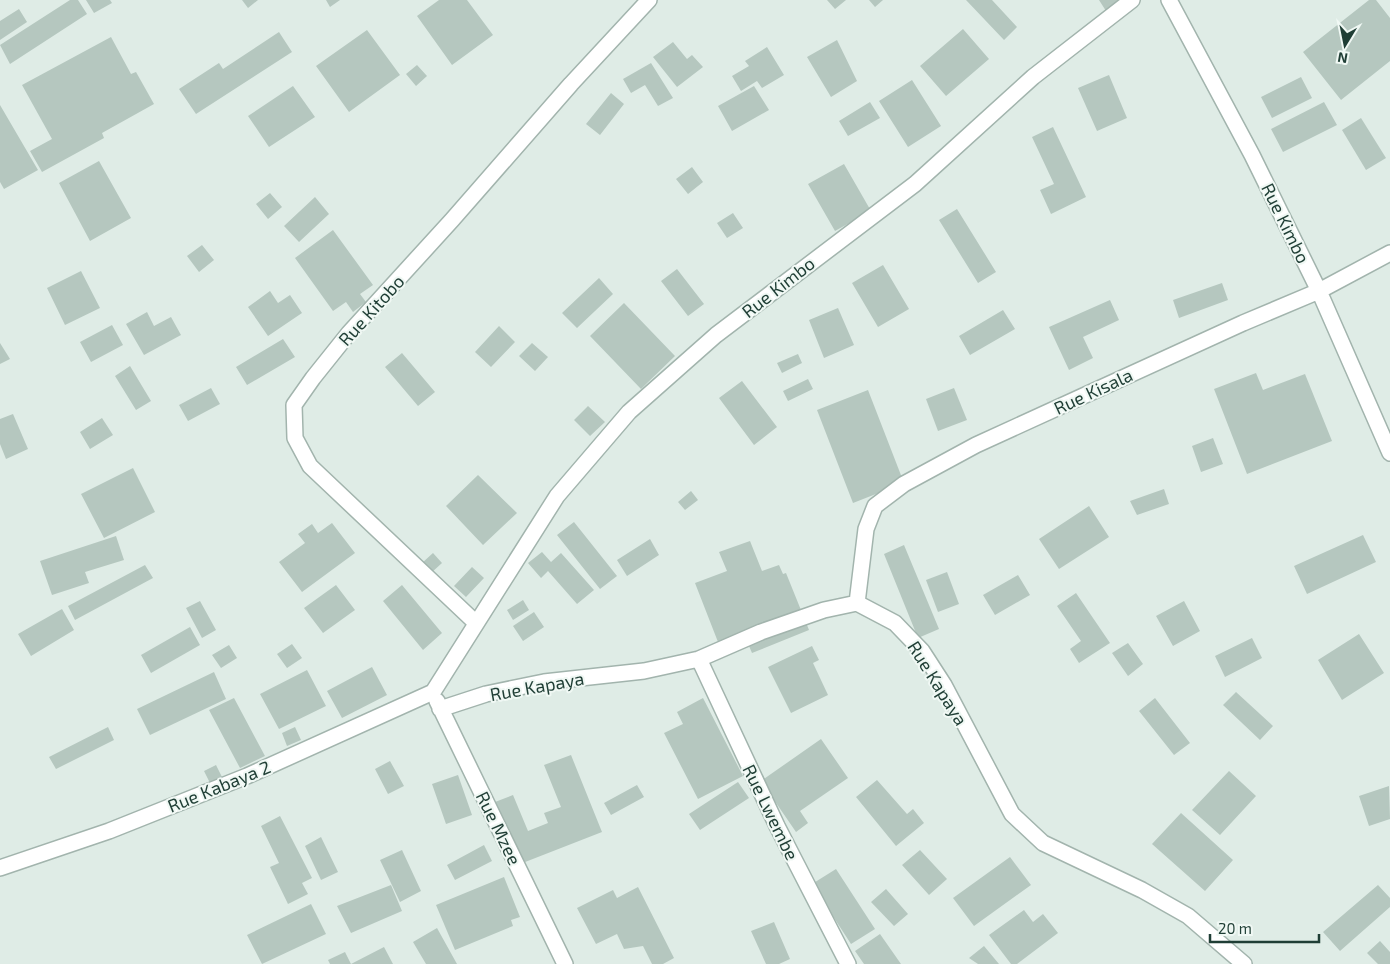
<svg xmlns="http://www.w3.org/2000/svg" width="1390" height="964" viewBox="0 0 1390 964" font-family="'Exo 2',sans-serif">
<rect width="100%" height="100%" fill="#dfece6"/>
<path fill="#b5c7bf" d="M70 0H78L87 14 10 64 0 45Z
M86 0H110L112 3 94 13Z
M242 0H258L248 8Z
M326 0H340L330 7Z
M439 0H467L493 35 452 65 417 16Z
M827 0H846L835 9Z
M869 0H883L875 7Z
M966 0H992L1017 27 1004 40Z
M1099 0H1122L1106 11Z
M1369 0H1376L1390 18V61L1341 100 1303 52Z
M19 9 27 22 0 40V21Z
M963 29 989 59 946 96 920 66Z
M367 30 400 75 349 112 316 66Z
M279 32 292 52 196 114 179 89 219 63 223 69Z
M111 37 131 74 136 72 154 104 102 133 104 138 42 172 30 151 52 139 22 85Z
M837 40 857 81 831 97 807 57Z
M673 42 687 59 692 55 703 67 677 87 653 57Z
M767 47 784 75 762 88 757 81 741 91 732 76 749 66 745 61Z
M651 63 673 98 658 106 645 85 631 93 623 79Z
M417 65 427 76 416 86 406 74Z
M1109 75 1127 118 1097 131 1078 88Z
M1301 77 1312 98 1272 118 1261 97Z
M912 80 941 126 908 147 879 101Z
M293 86 315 117 269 147 248 116Z
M754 86 769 110 732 131 718 106Z
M611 93 624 104 600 135 586 124Z
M870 102 880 118 848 136 839 121Z
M1324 102 1337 125 1283 152 1271 129Z
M0 105 38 170 4 189 0 182Z
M1361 118 1386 158 1366 170 1342 130Z
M1053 127 1086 197 1051 214 1040 190 1054 184 1032 137Z
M99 161 131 218 90 241 59 183Z
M844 164 871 211 835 231 808 184Z
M692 167 703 182 688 194 676 179Z
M270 193 282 207 268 219 256 204Z
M315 197 329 214 299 242 284 226Z
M957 209 996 272 978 283 939 220Z
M733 213 743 228 727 238 717 223Z
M333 230 373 285 360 294 366 302 353 312 346 302 333 311 295 258Z
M202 245 214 260 199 272 187 256Z
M883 265 909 309 878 327 852 283Z
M677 269 704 304 688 316 661 281Z
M81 271 100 308 65 325 47 288Z
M599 278 613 294 577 328 562 313Z
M1222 283 1228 300 1179 318 1173 300Z
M270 291 278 303 290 295 302 313 268 336 248 307Z
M1110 300 1119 320 1083 337 1093 358 1069 370 1049 327Z
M624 303 675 356 641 389 590 336Z
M838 308 854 345 824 358 809 320Z
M1003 310 1015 329 970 355 959 336Z
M147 312 154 326 171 317 181 335 144 355 126 324Z
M112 325 123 345 91 362 80 342Z
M499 326 515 342 491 367 475 352Z
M283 339 295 357 247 385 236 367Z
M0 343 10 359 0 364Z
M532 343 548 357 535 371 519 356Z
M402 353 435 392 418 406 385 367Z
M798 354 802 363 782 373 777 363Z
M130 366 151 401 136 410 115 376Z
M1256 373 1263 390 1305 374 1332 441 1247 474 1214 389Z
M808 379 813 389 788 401 783 391Z
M742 381 777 427 754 445 719 398Z
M211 388 220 404 188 421 179 405Z
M954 388 967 420 938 431 926 399Z
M868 390 904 483 853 503 817 410Z
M588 406 605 422 590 436 574 420Z
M13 414 28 449 6 459 0 444V419Z
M102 418 113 435 90 449 80 432Z
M1213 438 1223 464 1201 472 1192 446Z
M133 468 155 512 104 538 81 494Z
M478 475 517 513 483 545 446 506Z
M1164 489 1169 504 1137 515 1130 501Z
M691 491 698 500 685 510 678 502Z
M1089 506 1109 537 1059 569 1039 539Z
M574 522 617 576 600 589 557 535Z
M332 523 355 553 302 592 279 562 305 543 298 534 312 524 318 533Z
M1363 535 1376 562 1307 594 1294 566Z
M116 536 124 560 85 572 89 583 52 595 40 561Z
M650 539 659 555 627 576 617 560Z
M750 541 762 571 779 565 783 574 786 573 809 630 752 653 743 632 718 642 695 583 727 571 719 552Z
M904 545 939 629 918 638 884 554Z
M542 552 551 562 561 553 594 590 577 604 548 571 541 578 528 563Z
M433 553 442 563 431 573 422 563Z
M145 565 153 578 75 620 68 606Z
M472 567 484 578 466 597 454 586Z
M947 572 959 604 938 612 926 580Z
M1018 575 1030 595 995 615 983 595Z
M336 585 355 610 323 633 304 608Z
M402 585 442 633 423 650 383 601Z
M1076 593 1110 643 1079 663 1070 649 1081 641 1057 606Z
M523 600 529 610 513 620 507 610Z
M200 601 216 630 202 638 186 608Z
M1184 601 1200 631 1173 646 1156 616Z
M62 609 74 630 31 656 18 634Z
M534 612 544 627 523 641 513 626Z
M190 627 200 645 151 673 141 655Z
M1359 634 1384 673 1342 700 1318 660Z
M1252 638 1262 658 1225 677 1215 656Z
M1128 643 1143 664 1128 676 1112 653Z
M292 644 302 658 287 668 277 654Z
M229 645 237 658 221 668 212 655Z
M812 646 819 660 813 663 828 695 791 713 768 667Z
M372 667 387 695 342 718 327 691Z
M307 670 326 706 279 729 260 694Z
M214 672 226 699 150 735 137 709Z
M1236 692 1273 726 1260 740 1223 705Z
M234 698 265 756 240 768 209 710Z
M703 698 743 776 698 799 664 733 683 724 677 712Z
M1155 698 1190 743 1174 755 1139 711Z
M108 727 114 740 56 769 49 757Z
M295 727 301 740 287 746 282 733Z
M821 739 848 778 800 811 808 823 796 832 761 781Z
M571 755 602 832 520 864 495 802 513 795 528 831 548 823 544 813 561 807 544 765Z
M390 761 404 786 388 794 375 769Z
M216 765 222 777 210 783 204 771Z
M1229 771 1256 796 1220 835 1192 810Z
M458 775 472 815 446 824 432 784Z
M877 780 907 814 913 809 924 823 896 846 856 797Z
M738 782 749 798 700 830 689 814Z
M637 785 644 797 611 815 604 803Z
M1389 786 1390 819 1369 826 1359 796Z
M1181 813 1233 860 1205 891 1152 844Z
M280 816 312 878 302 883 308 894 288 904 270 867 279 863 261 826Z
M321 837 338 872 321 880 305 846Z
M484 845 492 861 455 880 447 865Z
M402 850 421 891 400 902 380 860Z
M920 850 947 879 929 895 902 865Z
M1010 857 1031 885 974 926 953 898Z
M836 869 875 929 851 944 812 884Z
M504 877 520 917 511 920 513 926 455 950 436 905Z
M391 885 402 911 351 933 337 906Z
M1378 885 1390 898V907L1340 951 1323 932Z
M638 887 674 958 663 964H652L643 946 624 949 617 934 596 944 577 908 613 890 617 898Z
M886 889 908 914 894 926 871 902Z
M311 904 326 934 262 964 247 935Z
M1024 910 1033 922 1043 914 1058 933 1017 964H1011L989 935Z
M774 922 790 959 779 964H766L751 931Z
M437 928 457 964H426L413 942Z
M880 934 901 964H864L855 951Z
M1380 941 1390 952V964H1378L1367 953Z
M984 946 999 964H978L969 958Z
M384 947 393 964H330L328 960 345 952 351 964Z"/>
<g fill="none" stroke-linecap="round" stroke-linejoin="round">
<defs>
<path id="minor" d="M1169 0 1252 155 1319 291 1390 453
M857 603 866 529 875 506 904 484 976 445 1243 323 1319 291 1390 253
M476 623 310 466 295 438 294 405 313 378 349 333 452 220 571 84 649 0
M699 659 777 826 848 964
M433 692 557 496 629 412 716 335 915 184 1033 77 1132 0
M437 701 565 964
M440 709 486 694 544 682 644 671 699 659 761 632 824 610 857 603 895 623 922 651 944 685 1012 814 1043 843 1142 890 1188 916 1244 964
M0 868 109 831 247 776 433 692"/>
</defs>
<use href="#minor" stroke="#a2b4ad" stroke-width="18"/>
<use href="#minor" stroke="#fff" stroke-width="15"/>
</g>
<g text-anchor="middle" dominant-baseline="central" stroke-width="4" stroke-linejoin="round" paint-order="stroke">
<g font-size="18" fill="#1f3e35" stroke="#f0f8f4">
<text transform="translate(1286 223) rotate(64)">Rue Kimbo</text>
<text transform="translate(778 287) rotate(-38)">Rue Kimbo</text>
<text transform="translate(371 310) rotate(-48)">Rue Kitobo</text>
<text transform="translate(1093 391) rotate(-25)">Rue Kisala</text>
<text transform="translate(938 683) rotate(58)">Rue Kapaya</text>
<text transform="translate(537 686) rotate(-10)">Rue Kapaya</text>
<text transform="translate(219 786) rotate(-22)">Rue Kabaya 2</text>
<text transform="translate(771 812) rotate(64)">Rue Lwembe</text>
<text transform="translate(499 828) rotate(64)">Rue Mzee</text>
</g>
</g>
<g transform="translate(1345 45) rotate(190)" stroke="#f0f8f4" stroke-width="4" paint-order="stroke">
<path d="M0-4L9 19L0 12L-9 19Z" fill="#1f3e35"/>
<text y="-8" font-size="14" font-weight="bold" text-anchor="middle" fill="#1f3e35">N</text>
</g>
<path d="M1210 934v8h109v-8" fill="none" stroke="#1f3e35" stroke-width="2.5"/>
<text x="1218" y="934" font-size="15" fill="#1f3e35" stroke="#f0f8f4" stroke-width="4" paint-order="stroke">20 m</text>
</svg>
